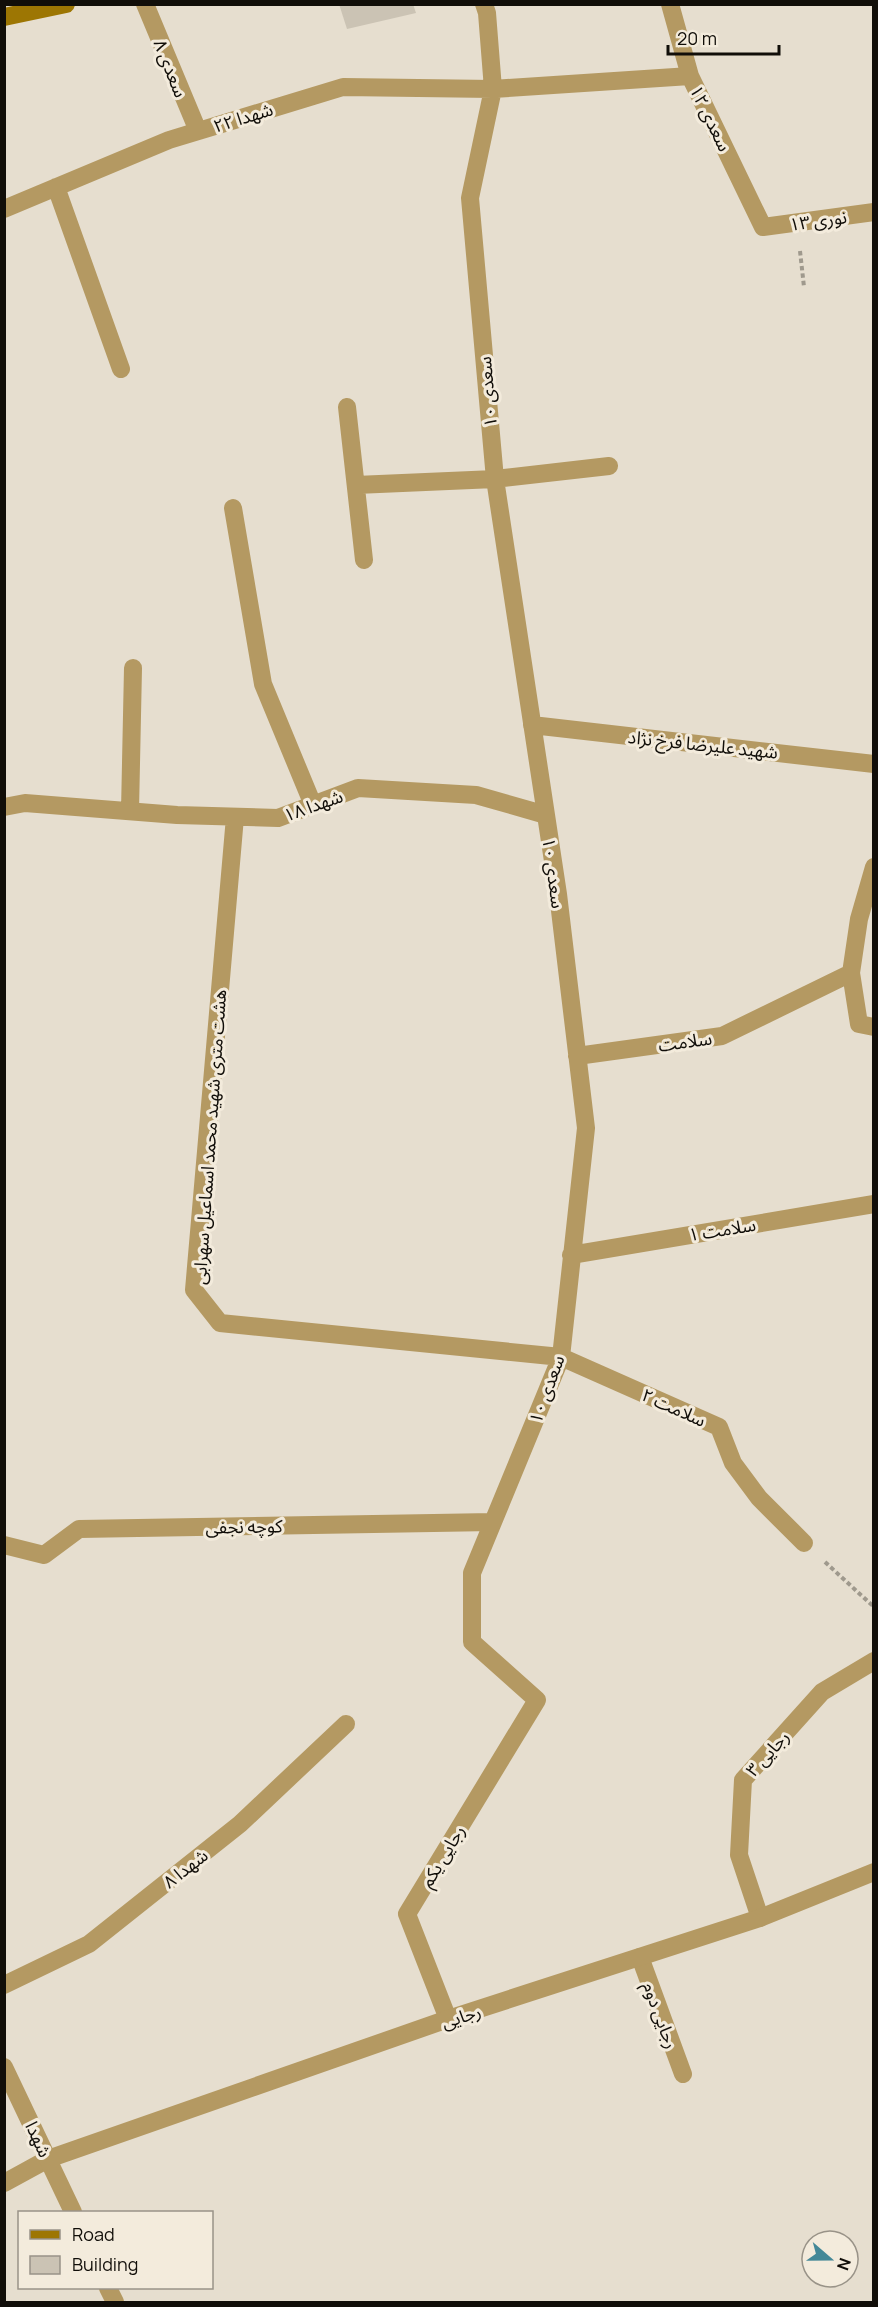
<svg xmlns="http://www.w3.org/2000/svg" width="878" height="2307" viewBox="0 0 878 2307" font-family="Manrope,'Noto Sans Arabic',sans-serif">
<rect width="100%" height="100%" fill="#e6decf"/>
<path fill="#cbc3b4" d="M339 4H413L416 13 347 29Z"/>
<g fill="none" stroke-linecap="round" stroke-linejoin="round">
<path stroke="#9f998d" stroke-width="4" stroke-dasharray="4.5 3" stroke-linecap="butt" d="M800 251 804 287
M825 1562 874 1607"/>
<path stroke="#b49962" stroke-width="18" d="M4 2183 48 2159"/>
<path stroke="#b49962" stroke-width="18" d="M145 4 198 131
M670 4 690 76 763 227 874 212
M56 187 121 369
M4 209 169 140 343 87 493 89 690 76
M347 407 364 560
M356 485 495 479 609 466
M233 508 263 684 313 805
M532 725 874 764
M4 807 25 803 177 815 278 818 358 788 476 795 546 815
M130 811 133 668
M235 817 194 1290 220 1323 561 1357 719 1427 733 1463 759 1498 804 1543
M874 867 859 919 851 973 859 1024 874 1027
M577 1056 722 1036 851 973
M571 1255 874 1204
M4 1545 44 1555 79 1529 493 1522
M760 1918 739 1855 743 1780 822 1692 874 1661
M640 1957 683 2074
M4 1985 89 1944 240 1824 346 1724
M448 2019 407 1914 537 1700 472 1642V1573L561 1357 586 1128 558 894 495 479 470 198 493 89 487 13 484 4"/>
<path stroke="#b49962" stroke-width="18" d="M4 2067 73 2212
M48 2159 448 2019 760 1918 874 1872
M108 2288 115 2302"/>
<path stroke="#9d7603" stroke-width="18" d="M4 17 66 4"/>
</g>
<g text-anchor="middle" dominant-baseline="central" stroke-width="6" stroke-linejoin="round" paint-order="stroke">
<g font-size="18" fill="#110e09" stroke="#f3ebdc">
<text transform="translate(171 68) rotate(68)">سعدی ۸</text>
<text transform="translate(243 117) rotate(-17)">شهدا ۲۲</text>
<text transform="translate(711 118) rotate(64)">سعدی ۱۲</text>
<text transform="translate(818 220) rotate(-8)">نوری ۱۳</text>
<text transform="translate(487 392) rotate(-95)">سعدی ۱۰</text>
<text transform="translate(703 744) rotate(6)">شهید علیرضا فرخ نژاد</text>
<text transform="translate(313 805) rotate(-20)">شهدا ۱۸</text>
<text transform="translate(554 873) rotate(82)">سعدی ۱۰</text>
<text transform="translate(685 1041) rotate(-8)">سلامت</text>
<text transform="translate(209 1137) rotate(-86)">هشت متری شهید محمد اسماعیل سهرابی</text>
<text transform="translate(722 1229) rotate(-9)">سلامت ۱</text>
<text transform="translate(546 1389) rotate(-70)">سعدی ۱۰</text>
<text transform="translate(674 1407) rotate(24)">سلامت ۲</text>
<text transform="translate(244 1526) rotate(-1)">کوچه نجفی</text>
<text transform="translate(767 1753) rotate(-48)">رجایی ۳</text>
<text transform="translate(442 1856) rotate(-59)">رجایی یکم</text>
<text transform="translate(185 1868) rotate(-38)">شهدا ۸</text>
<text transform="translate(661 2015) rotate(70)">رجایی دوم</text>
<text transform="translate(461 2016) rotate(-18)">رجایی</text>
<text transform="translate(39 2139) rotate(65)">شهدا</text>
</g>
</g>
<rect width="878" height="2307" fill="none" stroke="#110e09" stroke-width="12"/>
<rect x="18" y="2211" width="195" height="78" fill="#f3ebdc" stroke="#999388" stroke-width="1.5"/>
<rect x="30" y="2230" width="30" height="9" fill="#9d7603" stroke="#999388" stroke-width="1.5"/>
<text x="72" y="2241" font-size="18" fill="#110e09">Road</text>
<rect x="30" y="2256" width="30" height="18" fill="#cbc3b4" stroke="#999388" stroke-width="1.5"/>
<text x="72" y="2271" font-size="18" fill="#110e09">Building</text>
<g transform="translate(830 2259) rotate(110)"><circle r="28" fill="#f3ebdc" stroke="#999388" stroke-width="1.5"/>
<path d="M0-4.5L10 22L0 15L-10 22Z" fill="#448897"/>
<text y="-9" font-size="16" font-weight="bold" text-anchor="middle" fill="#110e09">N</text>
</g>
<path d="M668 45v9h111v-9" fill="none" stroke="#110e09" stroke-width="3"/>
<text x="677" y="45" font-size="18" fill="#110e09" stroke="#f3ebdc" stroke-width="4.5" paint-order="stroke">20 m</text>
</svg>
